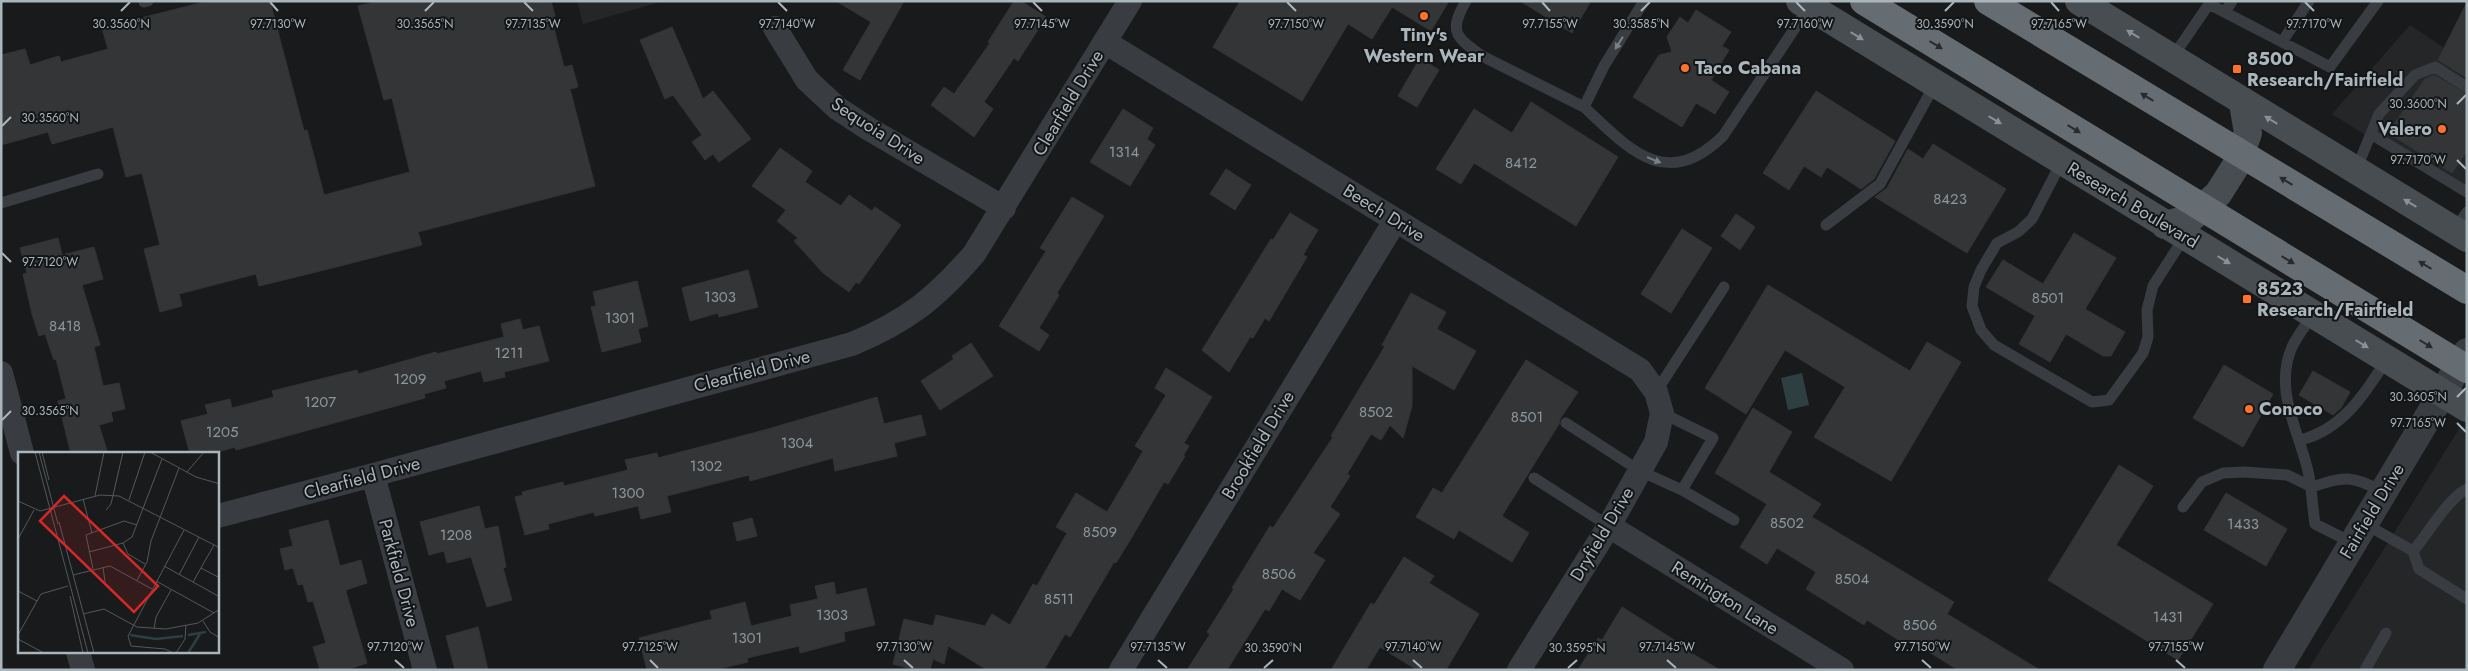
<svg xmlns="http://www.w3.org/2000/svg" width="2468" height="671" viewBox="0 0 2468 671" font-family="Jost,sans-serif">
<rect width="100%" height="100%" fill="#191a1b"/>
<path fill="#252628" d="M577 1H664L583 24Z
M2410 25 2467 63V199L2332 114Z
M2461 426 2467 429V670H2308Z"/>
<path fill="#2d3f41" d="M1802 373 1809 405 1788 410 1781 378Z"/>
<path fill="#343537" stroke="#333438" d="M208 1H270L304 131 307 130 324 195 410 172 392 98 384 100 358 6 378 1H551L556 20 552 21 564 67 572 65 578 87 570 89 595 186 418 232 422 245 332 268 259 286 256 274 179 294 182 306 160 312 144 249 160 245 142 173 126 177 113 127 52 144 48 132 1 145V55L25 49 30 65 59 56 61 62 108 49 102 28Z
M836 1H904L860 80 843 70 871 22Z
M1014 1H1021L1046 17 1018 61 1014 58 984 102 993 109 974 137 931 105 944 87 954 94 990 43 988 42Z
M1240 1H1449L1431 31 1392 7 1372 39 1348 24 1302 101 1213 47Z
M1520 1H1591L1572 33Z
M2467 2V78L2438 60Z
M1696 10 1731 32 1722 46 1729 50 1711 80 1729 92 1715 114 1696 103 1682 127 1633 97 1659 55 1672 52 1667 37 1680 17 1688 23Z
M672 27 703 99 713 91 751 139 719 162 713 154 705 160 692 142 702 135 673 95 665 99 640 40Z
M1420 58 1439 70 1417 107 1398 96Z
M2434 75 2467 94V151L2452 173 2388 133 2425 79Z
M1816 91 1895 141 1874 179 1861 189 1827 167 1821 177 1804 166 1789 190 1763 173Z
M1531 102 1618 157 1576 226 1474 163 1461 184 1436 169 1474 109 1512 133Z
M1123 109 1153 128 1147 139 1155 145 1130 186 1090 162Z
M1933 144 2006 189 1967 253 1875 197 1887 188 1908 149 1923 159Z
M780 148 812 171 805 182 841 206 849 195 872 211 875 207 901 225 859 284 856 282 849 292 823 273 794 241 798 238 777 221 786 210 752 186Z
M1226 169 1251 185 1235 210 1210 194Z
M1072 197 1104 216 1057 293 1059 295 1039 328 1049 335 1039 351 999 326 1046 251 1040 248Z
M1290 213 1318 230 1303 255 1307 257 1269 321 1265 318 1253 338 1250 337 1229 372 1202 350 1271 239 1273 240Z
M1736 214 1755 227 1740 250 1721 236Z
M1682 229 1712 248 1671 313 1641 294Z
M2074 233 2116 258 2085 309 2125 332 2111 356H2103L2066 334 2050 362 2019 344 2035 316 1986 287 2003 260 2043 284Z
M58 238 62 255 94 247 103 279 82 285 100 345 94 347 103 386 119 383 125 409 111 412 113 421 99 425 108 454H71L58 401 66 399 56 359 54 360 45 334 39 336 32 314 23 274 27 273 20 248Z
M748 270 758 307 719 317 718 313 690 321 682 288Z
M637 281 648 326 638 329 641 342 602 352 591 307 596 306 593 292Z
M1768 285 1910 371 1927 342 1961 362 1891 481 1814 437 1845 387 1785 350 1746 414 1705 388Z
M1411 293 1446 312 1437 329 1476 351 1454 390 1412 366V406L1403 438 1390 425 1381 440 1371 434 1347 474 1350 476 1330 507 1340 514 1313 553 1325 560 1300 600 1282 589 1269 611 1265 609 1227 670H1187L1210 634 1207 632 1234 589 1232 588 1270 526 1273 528 1333 437 1331 436 1385 346 1382 345Z
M520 319 523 330 539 326 549 361 504 372 505 377 484 382 481 371 444 381 446 388 424 394 425 398 236 450 235 447 211 454H190L181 421 208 414 205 405 230 399 232 408 274 397 272 391 357 370 358 374 436 352 437 354 504 337 501 324Z
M971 343 993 376 940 410 921 381 954 359 952 356Z
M1526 360 1578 392 1560 419 1559 424 1502 516 1529 533 1512 562 1459 530 1454 539 1416 517 1433 488 1442 493Z
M2224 365 2273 394 2243 447 2193 418Z
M1166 368 1212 397 1184 443 1189 446 1183 456H1185L1168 484 1164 482 1132 537 1116 563 1114 562 1070 637 1065 634 1044 670H987L948 646 944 664 933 659 930 670H916L893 664 904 619 933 626 936 615 985 626 992 614 1010 625 1033 584 1037 586 1067 533 1056 527 1076 493 1107 512 1143 451 1135 446 1166 395 1155 388Z
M2313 371 2350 392 2341 408 2333 415 2299 395Z
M877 397 884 424 921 415 926 435 894 443 897 456 835 471 833 458 750 481 749 475 667 496 671 512 641 519 638 506 595 516 594 512 548 524 549 529 525 535 515 497 523 495 522 492 563 482 564 486 628 470 625 460 657 453 658 458 761 431Z
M1753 408 1792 432 1769 472 1821 504 1812 517 1954 602 1947 614 2040 670H1958L1908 639 1905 644 1867 620 1864 625 1806 589 1816 572 1777 548 1767 564 1740 547 1767 504 1715 473Z
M2119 465 2153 486 2116 545 2213 604 2178 660 2048 580Z
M2226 493 2287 529 2266 566 2204 530Z
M479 506 485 529 498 526 506 567 503 568 512 600 487 607 471 557 447 563 444 551 429 555 420 522Z
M752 518 757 536 737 541 733 523Z
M328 520 340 566 361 560 367 583 346 590V592L367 663 346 670H320L313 647 326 643 313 601 308 602 303 584 298 585 293 568 285 570 280 549 293 546 289 530Z
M1404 557 1434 576 1429 583 1479 614 1446 670H1417L1380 647 1366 670H1331L1371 603 1374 605Z
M834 582 836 595 866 588 875 625 844 632 845 641 800 653 799 646 747 658 748 662 714 670H647L639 638 712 619 710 611 745 602 751 626 792 616 790 605 818 599 815 586Z
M1622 607 1687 648 1686 650 1720 670H1578L1598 638 1602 640Z
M478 627 488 670H455L446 636Z"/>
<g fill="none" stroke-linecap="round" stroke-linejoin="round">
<path stroke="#393d41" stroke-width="11" d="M1466 1C1448 32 1456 37 1482 56L1584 107
M1644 1 1604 66 1584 107C1629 149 1666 192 1723 136L1809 7
M144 2 148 1
M2225 12 2232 1
M2282 42 2309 1
M2172 58 2209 4 2330 67 2378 1
M2371 134 2467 192
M2062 161 2032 219 2018 232 1997 243 1981 270 1974 287 1972 306 1981 330 1994 345 2092 402 2109 400 2143 353 2148 337 2147 310 2153 286 2185 236
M2356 170 2379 114 2415 75 2435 67 2467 87
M1 203 98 174
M1826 225 1880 184 1935 84
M2454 230 2467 212
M2313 314C2306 325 2297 336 2292 347 2274 388 2297 428 2307 467 2312 486 2312 505 2315 524L2353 543
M1656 392 1724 287
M1662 413 1713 438 1682 490 1734 520
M1566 423 1640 471 1682 490
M2300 440C2342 430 2365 394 2387 359
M1534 478 1609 526
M2183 507 2202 482 2223 473 2244 472 2287 475 2312 487C2345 476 2351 475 2383 492
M2365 524 2413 551C2427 535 2449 497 2467 489
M2413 551 2419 569 2467 599
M2365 670 2386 633"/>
<path stroke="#393d41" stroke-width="24" d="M775 28 807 80 837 108 869 129 1004 208
M1105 42 1640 370 1656 392 1662 413 1656 442 1609 526 1519 670
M1 373 22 453
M373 475 425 670
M218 516 373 475 852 344C907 321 935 299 974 254L1130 1
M1609 526 1842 670
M78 652 83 670
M1121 670 1395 221"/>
<path stroke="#393d41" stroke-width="28" d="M2277 670 2467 352"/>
<path stroke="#474d51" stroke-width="28" d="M1800 1 2467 408
M2079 1 2467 238
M2165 225 2191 218 2218 194 2237 164 2248 133 2243 103"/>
<path stroke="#656d72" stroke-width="28" d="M1864 1 2467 369
M1988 1 2467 290"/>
</g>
<defs><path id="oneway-solid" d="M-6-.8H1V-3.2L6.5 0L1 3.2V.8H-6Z" transform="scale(1.25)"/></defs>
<g fill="#879197">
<use href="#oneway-solid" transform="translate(2133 34) rotate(-149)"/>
<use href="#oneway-solid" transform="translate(1857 36) rotate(31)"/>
<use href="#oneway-solid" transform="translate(1995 120) rotate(31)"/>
<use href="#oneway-solid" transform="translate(2271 120) rotate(-149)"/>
<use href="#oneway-solid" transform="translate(2410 203) rotate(-149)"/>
<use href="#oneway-solid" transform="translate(2224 260) rotate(31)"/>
<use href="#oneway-solid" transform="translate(2362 344) rotate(31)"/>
</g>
<g fill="#778085">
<use href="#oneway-solid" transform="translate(1619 43) rotate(122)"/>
<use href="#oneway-solid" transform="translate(1654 160) rotate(22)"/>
</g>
<g fill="#282b2d">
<use href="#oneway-solid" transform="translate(1936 45) rotate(31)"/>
<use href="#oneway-solid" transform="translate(2147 97) rotate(-149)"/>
<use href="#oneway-solid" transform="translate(2074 129) rotate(31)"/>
<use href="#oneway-solid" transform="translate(2286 181) rotate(-149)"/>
<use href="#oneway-solid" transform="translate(2288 260) rotate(31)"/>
<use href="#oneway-solid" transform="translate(2425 265) rotate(-149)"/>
<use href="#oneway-solid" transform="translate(2426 344) rotate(31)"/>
</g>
<path fill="none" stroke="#aab6bc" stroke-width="2" d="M270 2 278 11M524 2 533 11M778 2 787 11M1033 2 1042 11M1287 2 1296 11M1542 2 1550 11M1796 2 1805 11M2051 2 2059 11M2305 2 2314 11M121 11 130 2M425 11 434 2M1641 11 1650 2M1945 11 1954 2M2457 104 2466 95M2 126 11 117M2457 160 2466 169M2 253 11 262M2457 397 2466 388M2 420 11 411M2457 423 2466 432M395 660 404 668M650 660 658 668M904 660 913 668M1158 660 1167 668M1413 660 1422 668M1667 660 1676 668M1922 660 1931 668M2176 660 2185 668M1264 668 1273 660M1568 668 1577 660"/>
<g fill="#ff712d" stroke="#141516" stroke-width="2">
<circle cx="1424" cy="16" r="5"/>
<circle cx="1685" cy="68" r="5"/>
<rect x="2232" y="64" width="10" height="10" rx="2.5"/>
<circle cx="2442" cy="129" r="5"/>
<rect x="2242" y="294" width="10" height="10" rx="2.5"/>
<circle cx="2249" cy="409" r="5"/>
</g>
<g text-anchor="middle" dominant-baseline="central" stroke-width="4" stroke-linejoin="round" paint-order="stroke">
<g font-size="15" fill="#8c969b">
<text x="1124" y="152">1314</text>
<text x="1521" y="163">8412</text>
<text x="1950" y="199">8423</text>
<text x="720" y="297">1303</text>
<text x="2048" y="298">8501</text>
<text x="620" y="318">1301</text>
<text x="65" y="326">8418</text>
<text x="509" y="353">1211</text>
<text x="410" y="379">1209</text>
<text x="320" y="402">1207</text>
<text x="1376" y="412">8502</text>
<text x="1527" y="417">8501</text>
<text x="222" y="432">1205</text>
<text x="797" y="443">1304</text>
<text x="706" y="466">1302</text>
<text x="628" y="493">1300</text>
<text x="1787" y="523">8502</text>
<text x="2243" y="524">1433</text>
<text x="1100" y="532">8509</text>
<text x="456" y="535">1208</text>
<text x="1279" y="574">8506</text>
<text x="1852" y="579">8504</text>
<text x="1059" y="599">8511</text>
<text x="832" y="615">1303</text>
<text x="2168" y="617">1431</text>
<text x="1920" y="625">8506</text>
<text x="747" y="638">1301</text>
</g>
<g font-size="18" font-weight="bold" fill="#aab6bc" stroke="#141516" text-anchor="start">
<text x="1424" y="35" text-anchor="middle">Tiny's<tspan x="1424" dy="21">Western Wear</tspan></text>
<text x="2247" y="59">8500<tspan x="2247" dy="21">Research/Fairfield</tspan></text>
<text x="1695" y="68">Taco Cabana</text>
<text x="2432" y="129" text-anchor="end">Valero</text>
<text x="2257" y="289">8523<tspan x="2257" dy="21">Research/Fairfield</tspan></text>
<text x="2259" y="409">Conoco</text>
</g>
<g font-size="18" fill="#aab6bc" stroke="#141516">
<text transform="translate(1068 103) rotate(-59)">Clearfield Drive</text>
<text transform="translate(878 131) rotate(33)">Sequoia Drive</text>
<text transform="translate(2133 205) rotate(31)">Research Boulevard</text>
<text transform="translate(1384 213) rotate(32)">Beech Drive</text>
<text transform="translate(752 371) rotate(-15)">Clearfield Drive</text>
<text transform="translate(1258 445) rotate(-59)">Brookfield Drive</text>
<text transform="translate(362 478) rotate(-15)">Clearfield Drive</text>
<text transform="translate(2372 511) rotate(-59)">Fairfield Drive</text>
<text transform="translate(1602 534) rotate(-59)">Dryfield Drive</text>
<text transform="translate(399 573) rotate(75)">Parkfield Drive</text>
<text transform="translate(1725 598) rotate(32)">Remington Lane</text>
</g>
</g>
<g transform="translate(18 452)">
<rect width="201" height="201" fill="#191a1b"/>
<path fill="none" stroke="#2d3f41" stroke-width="2.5" d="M112 183 138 187 165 184M170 183 188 180M170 201 182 182"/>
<path fill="none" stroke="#53585b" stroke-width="1" d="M17 0 70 201M21 0 40 72M24 0 31 28M132 0 178 25 202 32M169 20 186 0M77 44 86 0M65 47 74 81M111 48 127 0M0 49 22 59 82 43 101 44 202 96M88 58 93 52 105 0M41 70 76 201M0 87 16 58M105 91 110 102 127 112M71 100 105 91 114 85 144 7M146 114 202 145M85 115 87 130M183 116 202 126M75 117 68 83 106 69 119 73M55 123 92 114 134 137M161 123 181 85M119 128 129 110 133 89 161 16M138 129 196 161M175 130 196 93M0 139 19 149M52 144 65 201M65 162 86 157 119 175 148 177 180 171 202 157M185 169 192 180 202 186M136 177 138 165 153 138M0 183 23 142 50 134M0 187 26 201M155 201 147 197 113 194 110 184 166 78M158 201 167 187 168 173"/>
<path fill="#d62828" fill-opacity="0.15" stroke="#d62828" stroke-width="2.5" d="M46 44 140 134 116 160 22 69Z"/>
<rect width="201" height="201" fill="none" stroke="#aab6bc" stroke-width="2.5"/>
</g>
<g font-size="12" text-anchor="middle" fill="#aab6bc" stroke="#141516" stroke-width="4" stroke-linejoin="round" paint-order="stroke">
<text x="121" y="28">30.3560°N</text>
<text x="425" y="28">30.3565°N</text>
<text x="1641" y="28">30.3585°N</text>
<text x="1945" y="28">30.3590°N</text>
<text x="278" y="28">97.7130°W</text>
<text x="533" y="28">97.7135°W</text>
<text x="787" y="28">97.7140°W</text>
<text x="1042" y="28">97.7145°W</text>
<text x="1296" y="28">97.7150°W</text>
<text x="1550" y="28">97.7155°W</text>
<text x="1805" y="28">97.7160°W</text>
<text x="2059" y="28">97.7165°W</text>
<text x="2314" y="28">97.7170°W</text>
<text x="2418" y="108">30.3600°N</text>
<text x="50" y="122">30.3560°N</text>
<text x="2418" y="164">97.7170°W</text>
<text x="50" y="266">97.7120°W</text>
<text x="2418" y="401">30.3605°N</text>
<text x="50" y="415">30.3565°N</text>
<text x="2418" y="427">97.7165°W</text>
<text x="395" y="651">97.7120°W</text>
<text x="650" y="651">97.7125°W</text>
<text x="904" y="651">97.7130°W</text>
<text x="1158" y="651">97.7135°W</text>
<text x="1413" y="651">97.7140°W</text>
<text x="1667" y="651">97.7145°W</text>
<text x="1922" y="651">97.7150°W</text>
<text x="2176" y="651">97.7155°W</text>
<text x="1273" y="652">30.3590°N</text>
<text x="1577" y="652">30.3595°N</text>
</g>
<rect width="2468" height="671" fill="none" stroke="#aab6bc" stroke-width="5"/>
</svg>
